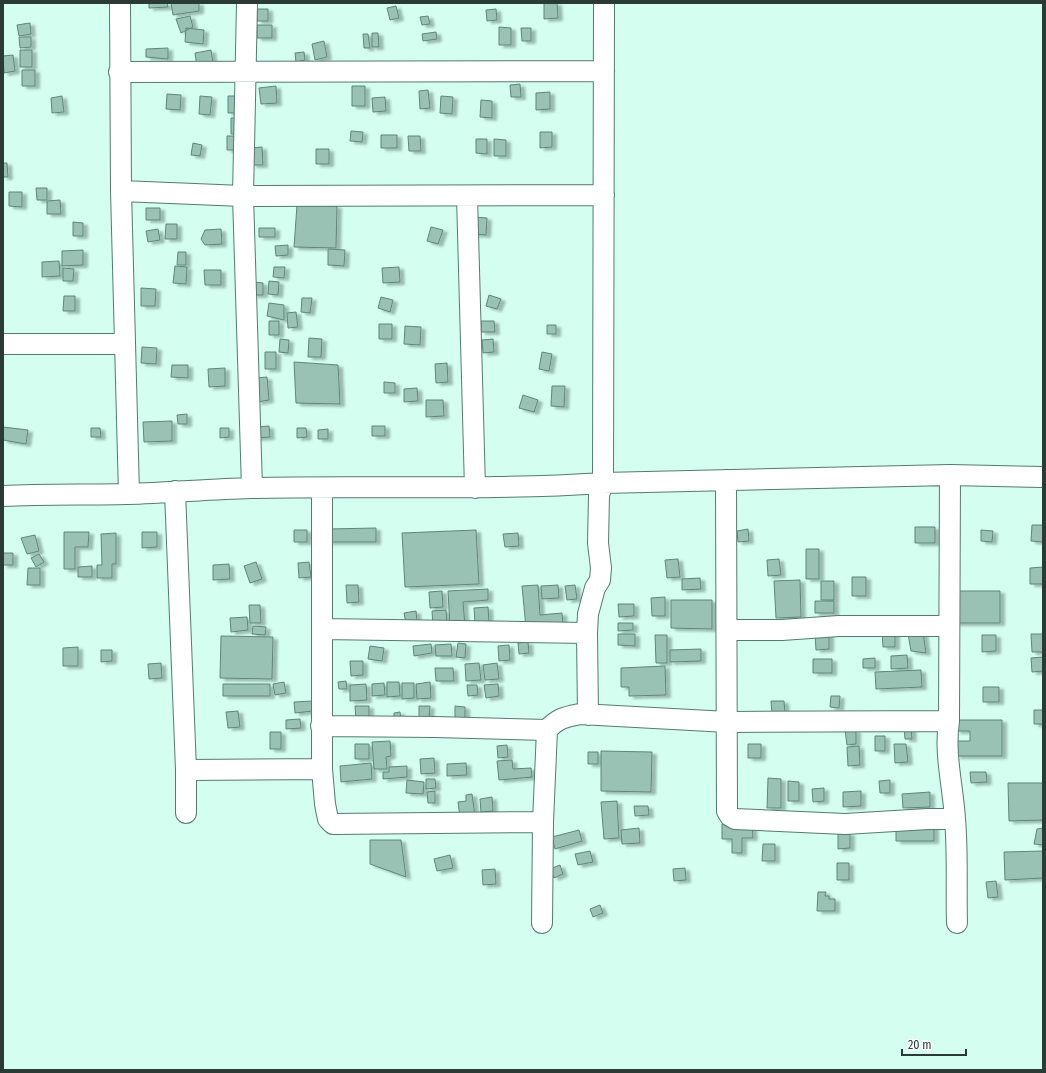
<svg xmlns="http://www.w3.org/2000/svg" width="1046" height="1073" viewBox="0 0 1046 1073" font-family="'Fira Sans Condensed',sans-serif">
<defs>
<filter id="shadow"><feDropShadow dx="4.5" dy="2.5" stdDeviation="1" flood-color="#0004"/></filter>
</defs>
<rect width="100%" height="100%" fill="#d3fef0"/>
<path fill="#99c2b5" stroke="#5e8679" filter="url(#shadow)" d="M149 3H167L168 7 149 8Z
M171 3H199V11L173 15Z
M544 3H557L558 18 544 19Z
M396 6 399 18 390 20 387 8Z
M257 9H268V21H257Z
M496 9 497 20 487 21 486 10Z
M190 16 193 27 181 33 176 19Z
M428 16 430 24 422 25 420 17Z
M30 23 31 34 19 36 17 25Z
M257 25H272V38H257Z
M499 27 511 28V45H499Z
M186 28 204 30 203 44 185 42Z
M521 28H531V41H522Z
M436 32 437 39 423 41 422 34Z
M372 33H378L379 47H372Z
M363 34H368L370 48H364Z
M19 37H31V47L20 48Z
M324 41 327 57 315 60 312 44Z
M168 48V59L146 57V49Z
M20 50H32V67H20Z
M211 50 213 63 197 67 195 53Z
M304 52 305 60 296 62 295 53Z
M13 55 15 71 4 73 3 56Z
M22 70H35V86H22Z
M520 84 521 97H511L510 85Z
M276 86 277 103 261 104 259 88Z
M352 86H365V106H352Z
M428 90 430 108 420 109 419 91Z
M550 92V109L536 110V93Z
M167 94 181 95 180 110 166 109Z
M62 96 64 112 52 113 51 98Z
M200 96 212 97 210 115 199 114Z
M228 96H241V113H228Z
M441 96 453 97 452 114 440 113Z
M385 97 386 111 373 112 372 98Z
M481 100 492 101V118L480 117Z
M231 118H242V134H231Z
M351 131 363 132 362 142 350 141Z
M540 132H552V147L540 148Z
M381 135H397V148H381Z
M227 136H238V150H227Z
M408 136H420L421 151H409Z
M476 139H487V154L476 153Z
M494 139 506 140V156H494Z
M193 143 202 145 200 156 191 155Z
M262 147 263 165H252L251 148Z
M316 149H329V164H316Z
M3 163H7L8 177H3Z
M36 188H47V200H37Z
M9 192H22V207L9 206Z
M60 200 61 214H47V201Z
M297 205 337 206 336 248 294 247Z
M146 208H160V220H146Z
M474 217 487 218 486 235 473 234Z
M73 222 83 223V236H73Z
M166 224H177V239H165Z
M431 227 443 230 438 244 427 241Z
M259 228H275V237H259Z
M158 229 160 240 148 242 146 231Z
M221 229 222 244 205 245 201 239 205 230Z
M288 245V255L276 256 275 246Z
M328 249 345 250 344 266 328 265Z
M83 250V265L62 266V251Z
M178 252H186V265H177Z
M59 261 60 276 42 277V262Z
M175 266 187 267 186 284 173 283Z
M274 267H285L284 278 273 277Z
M399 267 400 282 383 283 382 268Z
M63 268 74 269 73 281H63Z
M204 270H221V285H205Z
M269 281 279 282 278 295 268 294Z
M254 282 263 283V295H253Z
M141 288 156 289 155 306H141Z
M489 295 501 299 497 309 486 306Z
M64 296H75V311H63Z
M381 297 393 300 390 312 378 308Z
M302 298H312L310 313 301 312Z
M269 303 284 305V320L267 316Z
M296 312 298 327 288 328 287 313Z
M269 321H279V335H269Z
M481 321H494L495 332H481Z
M379 324H392V339H379Z
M547 325H556V334H547Z
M405 326 421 327 420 345 404 344Z
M309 338 322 339 321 357H308Z
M280 339 289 340 288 353 279 352Z
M493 339 494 352 483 353 482 340Z
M142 347 157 348 156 364 141 363Z
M265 352H276V369H265Z
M542 352 552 354 549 371 539 369Z
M294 362 338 365 340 404 296 403Z
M447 363 448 382 436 383 435 364Z
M172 365H188V378L171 377Z
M225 368V386L209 387 208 369Z
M267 377 269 400 257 402 255 378Z
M384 382 395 383V393H384Z
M552 386H565L564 407 551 406Z
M417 388 418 401 404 402V389Z
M523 395 538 400 534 412 519 408Z
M426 400H443L444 416 426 417Z
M187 414V424H178L177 415Z
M172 421V441L144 442 143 422Z
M269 426 270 437 256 438V427Z
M372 426H385V436H372Z
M3 427 28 430 26 444 3 440Z
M91 428H100L101 437H91Z
M220 428H229V437L220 438Z
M297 428H306L307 437 297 438Z
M328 429V439H318V430Z
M1032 525H1043V542L1031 541Z
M915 527H935V543H915Z
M376 528V542H328V529Z
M748 529 749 541 738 542 737 531Z
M294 530H307V542H294Z
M476 530 479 584 405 587 402 533Z
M981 530 993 531 992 542 981 541Z
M64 532H89L88 547H75V569H64Z
M142 532H157V547L142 548Z
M116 533V564H112V578H97V565H102L101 534Z
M518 533 519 546 505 547 503 534Z
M35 535 39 551 27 554 21 538Z
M806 549H819V579H806Z
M3 553H13V565H3Z
M39 554 44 562 36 567 31 558Z
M678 559 680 577 667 578 665 560Z
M779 559 781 575 768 576 767 560Z
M256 562 262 579 250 583 244 566Z
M309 562 311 577 299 578 298 563Z
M229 564 230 579 213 580V565Z
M92 566V577H78V567Z
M1043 567V584H1030V568Z
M28 568H40V585H27Z
M852 577H866V596H852Z
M700 578 701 589 682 590V579Z
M800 580 801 617 776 618 774 581Z
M821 581H834V600H821Z
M346 585H358L359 602 347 603Z
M538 585 540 615 562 613 563 625 526 628 522 586Z
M558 585 559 598 542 599 541 586Z
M575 585 577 599 567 600 565 586Z
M488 589V600L463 602 465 626H450L448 591Z
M442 591 443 607 430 608 429 592Z
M953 591H1000V623H953Z
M665 597V616H652L651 598Z
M671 600H712V629L671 628Z
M815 601H834V613H815Z
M618 604H634V616L619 617Z
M249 605H260L261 623H250Z
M488 607 489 623 475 624 474 608Z
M446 610 447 626 433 627 432 611Z
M416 611 417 621 406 623 404 613Z
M247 617 248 630 231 632 230 618Z
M618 623H633V630L618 631Z
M253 626 266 627 265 635 252 634Z
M882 632H895V647H883Z
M923 632 926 653 911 651 908 634Z
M618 634H635V646L618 645Z
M815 634H829V649L816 650Z
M1031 634H1043V652H1032Z
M655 635H667V663H656Z
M982 635H996V651L982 652Z
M221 636 273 637 272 679 220 678Z
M528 642 529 653 519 654 518 643Z
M458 643 466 644 465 658 456 657Z
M431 644 432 653 414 656 413 646Z
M451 644 452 656H436L435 645Z
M509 645 510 660 499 661 498 646Z
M370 646 384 648 382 661 368 659Z
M78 647V666H63V648Z
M701 649V661L670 662V650Z
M101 650H112V661L101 662Z
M907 655 908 668 891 669V656Z
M1043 657V671L1032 672 1031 658Z
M875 658V668H863V659Z
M813 659H832V673H813Z
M350 661H363V675L351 676Z
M161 663 162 678 149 679 148 664Z
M479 663 481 680 466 681 465 664Z
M497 663 499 679 485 680 483 665Z
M665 666 666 695 629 696V687H621V668Z
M435 668H453L454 681H436Z
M921 670 922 687 876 689 875 672Z
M346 681 347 689H339L338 682Z
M284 682 286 693 275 695 273 684Z
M387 682H399L400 696 387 697Z
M430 682 431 698 417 699 416 684Z
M384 683 385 695 372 696V684Z
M402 683H414V698L402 699Z
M223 684H270V696H223Z
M366 684 367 700 350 701V685Z
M498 684 499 696 486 698 484 685Z
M467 685H477L478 695 468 696Z
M983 687H999V702H983Z
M831 696H840L839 708 830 707Z
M312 701 313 711 295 713 294 702Z
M771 701H784L785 713 772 714Z
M355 706H369V719H356Z
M419 706H430L429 719H419Z
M455 706 465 707V719L455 718Z
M1034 710H1043V724H1034Z
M238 711 240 727 228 728 226 712Z
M400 712 401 719H394V713Z
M300 719 301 728 286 729V720Z
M956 720H1002V756H956V741H970V731H956Z
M904 727H911L912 739H905Z
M845 730H856V744L847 745Z
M270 732H281V749H270Z
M875 736H885V751H875Z
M390 741 391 756 386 757 387 769H374L372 742Z
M355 744H369V759H355Z
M748 744H761V758H748Z
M894 744H906L908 762 895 763Z
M507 745 508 757 498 758 497 746Z
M859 746 860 765 848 766 847 747Z
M601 751 652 752 651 792 601 791Z
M588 752H598V764H588Z
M434 758 435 773 421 774 420 759Z
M512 760 513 769 531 768 532 777 499 780 497 761Z
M371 763 372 779 341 782 340 766Z
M466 763 467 775 447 776V764Z
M407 766V777L383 779V772H389V767Z
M970 772H986L987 782 971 783Z
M768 778 781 779V808H767Z
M426 779H435L436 788 426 789Z
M407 780 424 782 423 794 406 793Z
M890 780V793H880L879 781Z
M788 781 799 782V801H788Z
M1008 783H1043V820L1009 821Z
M824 788V801L813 802 812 789Z
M435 791V803H428L427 792Z
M861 791V806L843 807V792Z
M930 792V807L903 808 902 794Z
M472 794 475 816 460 817 458 802 466 801V795Z
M492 797 493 811 481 812 480 799Z
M617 801 619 838 604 839 601 802Z
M634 806H648L649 815 635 816Z
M752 823 753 838H742V853H732V839H722V824Z
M896 826H934V841H896Z
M639 828 640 843 622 844 621 830Z
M1043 828V845L1034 844 1037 829Z
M579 830 582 841 555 849 552 837Z
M838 833H850V848L838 849Z
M370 840H401L406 877 370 864Z
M763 844H775V861H762Z
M590 851 593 862 578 865 575 854Z
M1043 851V878L1005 880 1004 852Z
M450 855 453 868 437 871 434 859Z
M837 863H849V880H837Z
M560 865 563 874 554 878 550 869Z
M685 868 686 880 674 881 673 869Z
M495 869 496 884 483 885 482 870Z
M996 881 998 897 988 898 986 882Z
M818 892H826L825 896H829V899H835V911H817Z
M600 905 603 913 593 917 590 909Z"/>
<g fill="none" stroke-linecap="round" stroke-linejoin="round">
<defs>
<path id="street" d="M120 3 121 191 129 494
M247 3 243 196 252 488
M119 72 604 71
M121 191 243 196 604 195
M467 196 475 488
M3 344H125
M950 475 949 721C944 754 953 786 955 819 958 853 956 889 957 923
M726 480 727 811 730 816 735 819 845 824 928 819H955
M322 488V769L325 804 328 819 333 824 543 822
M175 491 186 770V813
M3 496C44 494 86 495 127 494 168 493 210 489 251 488 368 485 486 491 603 483L950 475 1043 477
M322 629 587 633
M728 630H782L839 626H949
M588 715 587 633 588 614 595 588 600 580 601 568 598 543 599 495 603 483 604 3
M321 726 435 727 547 730
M186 770 322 769
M542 923 543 822 547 730C558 718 565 717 580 714L728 722 949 721"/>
</defs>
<use href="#street" stroke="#547b6f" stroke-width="22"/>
<use href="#street" stroke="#fff" stroke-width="20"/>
</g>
<rect width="1046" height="1073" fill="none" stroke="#2a3a35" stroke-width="8"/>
<path d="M902 1049v6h64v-6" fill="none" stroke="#2a3a35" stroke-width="2"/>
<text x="908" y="1049" font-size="12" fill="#2a3a35" stroke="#ffffff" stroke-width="3" paint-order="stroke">20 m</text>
</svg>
